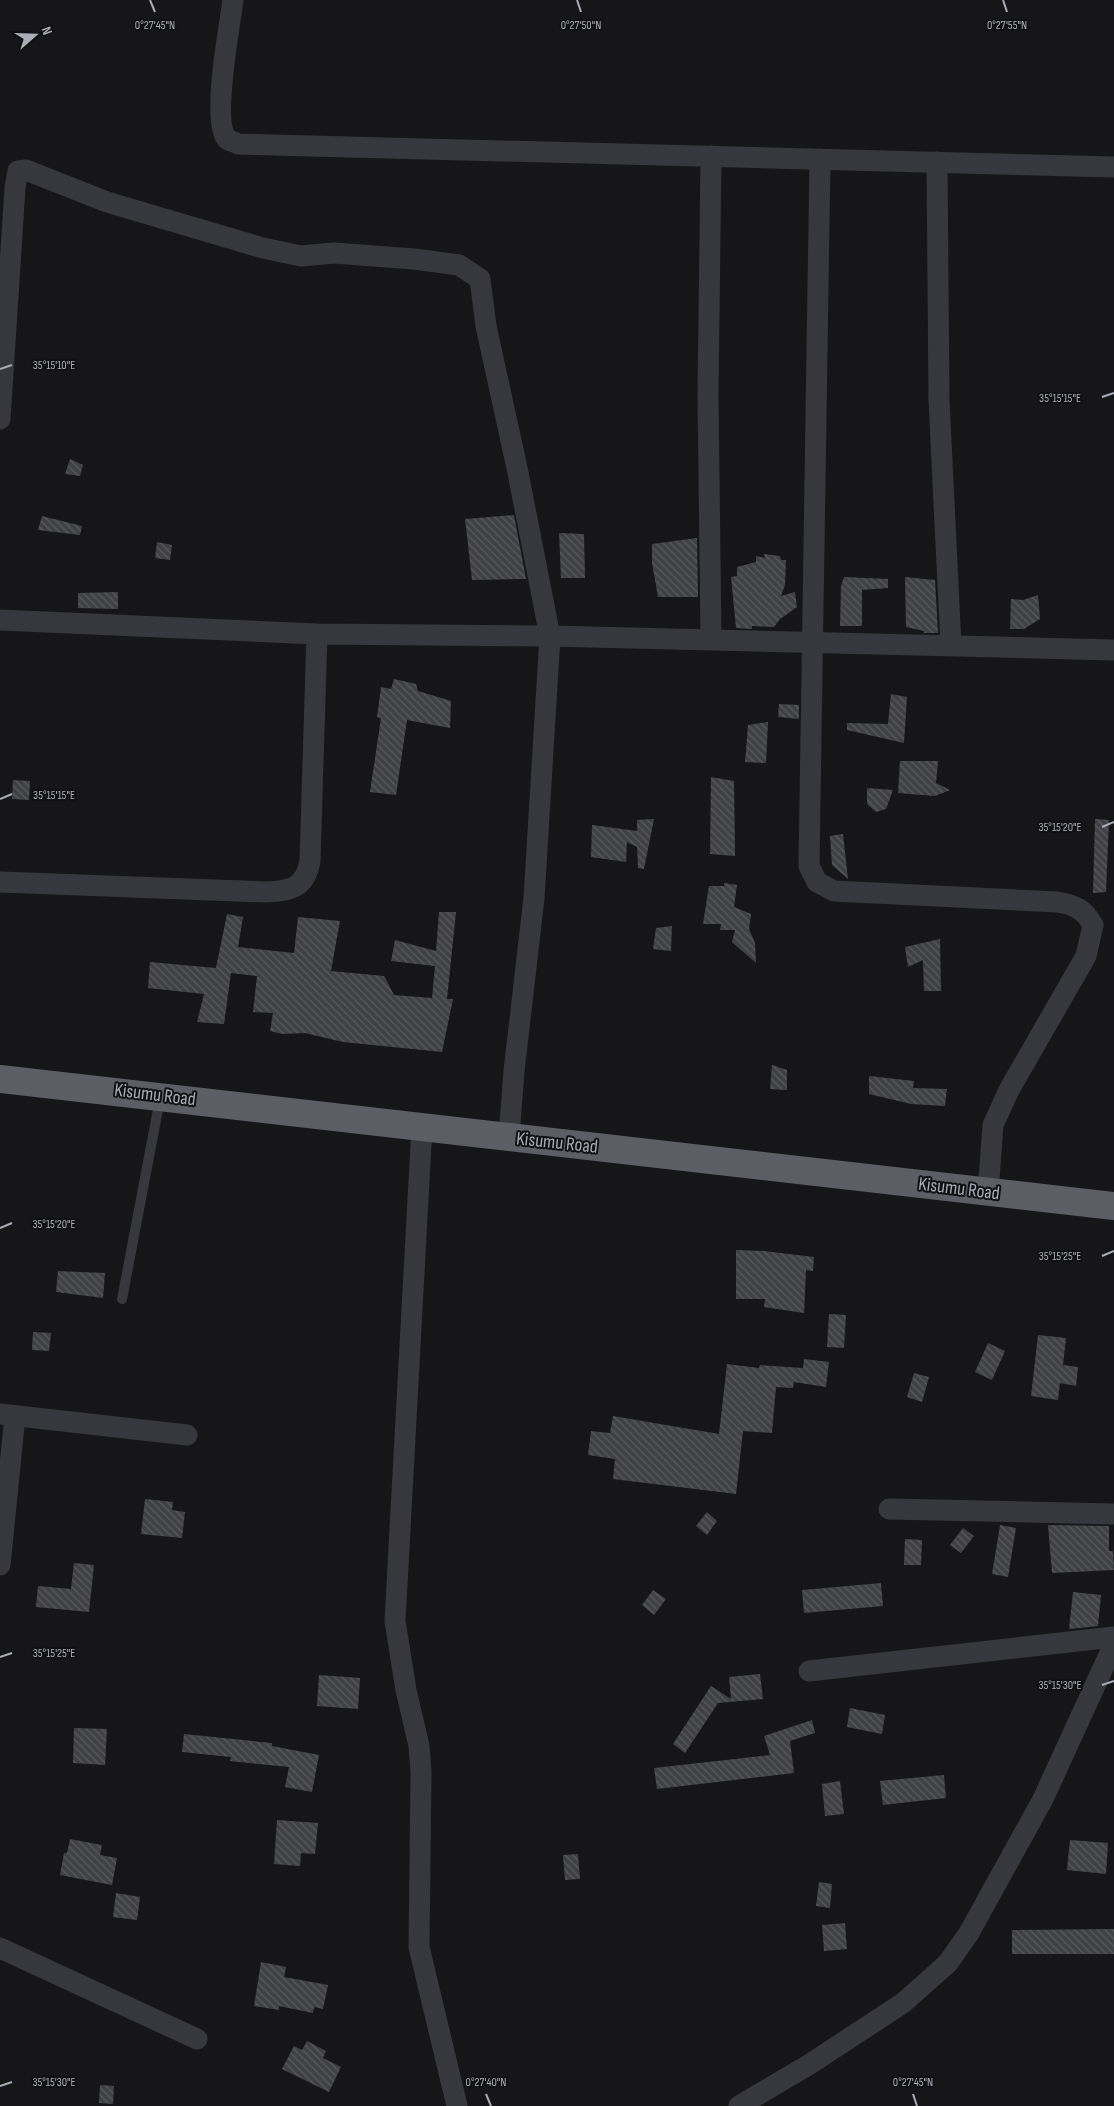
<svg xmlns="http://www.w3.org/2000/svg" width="1114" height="2106" viewBox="0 0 1114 2106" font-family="'Sofia Sans Condensed',sans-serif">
<defs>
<pattern id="building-back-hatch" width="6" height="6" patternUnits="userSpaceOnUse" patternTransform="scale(1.25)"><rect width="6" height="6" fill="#404145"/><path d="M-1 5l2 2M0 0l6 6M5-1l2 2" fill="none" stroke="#595a5e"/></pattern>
</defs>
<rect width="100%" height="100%" fill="#161618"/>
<path fill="url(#building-back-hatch)" d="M70 459 83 465 80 476 65 474Z
M514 515 526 579 472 580 465 519Z
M42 516 82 526 80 535 38 530Z
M559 533 584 534 585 578H561Z
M697 538 698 597H658L652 563V544Z
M157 542 172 545 170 560 155 558Z
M764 554 780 556 781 560H786L785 585 781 596 795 592 797 607 780 619 774 627 752 626V629L736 628 731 577 737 576V567L756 562V556L765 558Z
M844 577 888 579V588L862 590V626H840L841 586Z
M905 577 935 580 938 633H924V631L906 627Z
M118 592V609L78 608V593Z
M1038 595 1040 619 1024 629H1010L1011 599 1023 600Z
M394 679 416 684 418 691 451 701 450 728 407 720 396 795 370 792 381 718 377 717 381 687 391 689Z
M891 694 907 697 904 743 847 730V723L888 724Z
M779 704 799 705V719L778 717Z
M768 722 766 763 745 762 748 725Z
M900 761H938L936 783 950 790 935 796 898 793Z
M711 777 734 781 735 856 710 854Z
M13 780 30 781 29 800 12 799Z
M867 788 893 790 886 809 876 812 867 804Z
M654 819 644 869 638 868 637 847 627 842 626 862 591 857 592 825 637 831V820Z
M1095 819 1109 820 1106 892 1093 893Z
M843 834 848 879 832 865 830 836Z
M724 883 737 885 734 907 751 914 749 929 755 943 756 963 732 942 735 930H720L721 924H703L709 886H724Z
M439 912H456L447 999H453L442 1052 343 1042 305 1033 282 1034 270 1031 273 1013 253 1012 257 976 231 973 224 1024 197 1022 204 994 148 988 150 962 216 968 227 914 243 917 238 947 294 953 298 917 340 921 331 971 384 976 394 995 432 998 435 966 391 961 395 940 436 951Z
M672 926 671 951 653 949 656 928Z
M940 939 941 991H924L923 960 908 967 905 947Z
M772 1065 787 1070V1090L770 1089Z
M869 1076 914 1081 913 1088 947 1089 945 1106 911 1104 869 1094Z
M736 1250 764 1251 814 1257 813 1271 806 1270 804 1313 764 1307 765 1299H736Z
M58 1271 105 1273 103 1298 56 1292Z
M829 1314 846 1315 844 1348 827 1347Z
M33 1332 51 1333 49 1351 32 1350Z
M1038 1335 1066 1338 1063 1365 1078 1367 1076 1386 1060 1383 1058 1400 1031 1396Z
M988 1343 1005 1351 992 1380 975 1372Z
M804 1359 829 1362 826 1387 794 1382 793 1388 776 1387 772 1433 743 1431 736 1494 613 1479 615 1459 588 1455 591 1431 610 1433 613 1416 719 1434 727 1364 759 1368 760 1365 803 1368Z
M914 1373 929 1377 922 1402 907 1397Z
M145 1499 173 1502 172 1510 185 1512 182 1538 141 1534Z
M707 1512 717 1521 707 1535 696 1526Z
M1000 1525 1016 1528 1008 1577 992 1574Z
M1048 1525 1109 1526V1551H1113L1114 1570 1052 1573Z
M963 1528 974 1536 961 1553 950 1545Z
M905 1539 922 1540 921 1565H904Z
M74 1563 94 1565 89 1612 36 1607 38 1586 71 1589Z
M881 1583 883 1606 804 1613 802 1590Z
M653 1590 666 1599 654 1615 642 1605Z
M1073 1592 1101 1595 1098 1626 1069 1629Z
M760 1674 763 1699 718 1703 685 1753 673 1744 711 1686 731 1699 729 1677Z
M319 1675 360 1678 358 1709 317 1706Z
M850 1708 885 1715 882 1734 847 1727Z
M812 1720 815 1733 790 1741 794 1773 657 1789 654 1768 770 1755 764 1736Z
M74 1728 107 1729 105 1765 73 1763Z
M184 1734 272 1743V1746L319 1755 312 1792 285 1787 289 1767 230 1761 231 1757 182 1752Z
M944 1775 946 1798 883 1805 880 1781Z
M840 1781 844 1814 825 1816 822 1784Z
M277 1820 318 1823 315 1854 301 1853 300 1866 274 1864Z
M70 1839 102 1845 100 1855 117 1858 112 1885 60 1875 64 1853H67Z
M1070 1840 1108 1843 1106 1874 1067 1870Z
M578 1854 580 1879 565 1880 563 1855Z
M819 1882 832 1884 830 1908 816 1906Z
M116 1893 140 1897 137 1920 113 1917Z
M845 1923 847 1949 824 1951 822 1925Z
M1114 1929V1954H1012V1930Z
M261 1962 286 1967 284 1977 328 1985 323 2009 314 2007 313 2013 279 2006V2010L254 2006Z
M307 2041 326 2051 323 2058 341 2067 329 2092 282 2069 294 2046 302 2050Z
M100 2085 114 2086 113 2104 99 2103Z"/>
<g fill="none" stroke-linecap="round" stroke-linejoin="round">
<path stroke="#37383d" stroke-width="10" d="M122 1299 160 1099"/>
<path stroke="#37383d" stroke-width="21" d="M233 0C230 25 211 121 227 139 229 141 235 142 238 144L1114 167
M711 156 708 395 711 640
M820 159 809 866 817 882 834 891 1057 902C1075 905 1084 909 1093 925L1086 956 1009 1090 993 1125 988 1193
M937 162 939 400 951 646
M0 419 15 188 18 171 26 170 107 202 263 248 301 256 334 253 414 259 459 265 480 279 486 326 517 468 550 636 534 898 514 1071 509 1137
M0 620 317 634 550 636 1114 650
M0 882 266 892C291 891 305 888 310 861L317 634
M422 1126 395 1621 406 1690 419 1746 421 1772 419 1947 457 2106
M0 1414 187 1435
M889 1509 1114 1514
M0 1565 15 1416
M809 1671 1114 1637
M0 1948 197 2039
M739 2106 810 2064 903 2003 948 1963 969 1933 1043 1799 1114 1644"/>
<path stroke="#5b5e65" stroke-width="28" d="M0 1079 1114 1206"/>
</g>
<path fill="none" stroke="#a8adb8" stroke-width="2" d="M150 0 155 12M577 0 581 12M1003 0 1007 12M0 369 12 365M1102 397 1114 393M0 799 12 794M1102 827 1114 822M0 1228 12 1223M1102 1256 1114 1251M0 1657 12 1653M1102 1685 1114 1681M0 2086 12 2082M486 2094 491 2106M913 2094 917 2106"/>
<g text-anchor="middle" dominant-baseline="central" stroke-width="4" stroke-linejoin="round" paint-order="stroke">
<g font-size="19" fill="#a8adb8" stroke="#111113">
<text transform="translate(155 1095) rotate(7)">Kisumu Road</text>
<text transform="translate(557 1143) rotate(6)">Kisumu Road</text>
<text transform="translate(959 1189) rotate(7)">Kisumu Road</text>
</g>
</g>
<g font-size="12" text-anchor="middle" fill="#a8adb8" stroke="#111113" stroke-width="4" stroke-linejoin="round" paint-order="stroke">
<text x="155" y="29">0°27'45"N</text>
<text x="581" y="29">0°27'50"N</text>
<text x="1007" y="29">0°27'55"N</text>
<text x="54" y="369">35°15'10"E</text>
<text x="1060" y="402">35°15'15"E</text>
<text x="54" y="799">35°15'15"E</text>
<text x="1060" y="831">35°15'20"E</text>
<text x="54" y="1228">35°15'20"E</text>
<text x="1060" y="1260">35°15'25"E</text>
<text x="54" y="1657">35°15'25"E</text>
<text x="1060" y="1689">35°15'30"E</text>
<text x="486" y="2086">0°27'40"N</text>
<text x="913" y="2086">0°27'45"N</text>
<text x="54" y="2086">35°15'30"E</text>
</g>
<g transform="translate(35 35) rotate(70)" stroke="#111113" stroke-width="4" paint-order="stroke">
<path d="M0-4L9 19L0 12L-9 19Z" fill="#a8adb8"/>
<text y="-8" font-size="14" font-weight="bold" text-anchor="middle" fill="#a8adb8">N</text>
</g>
</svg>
